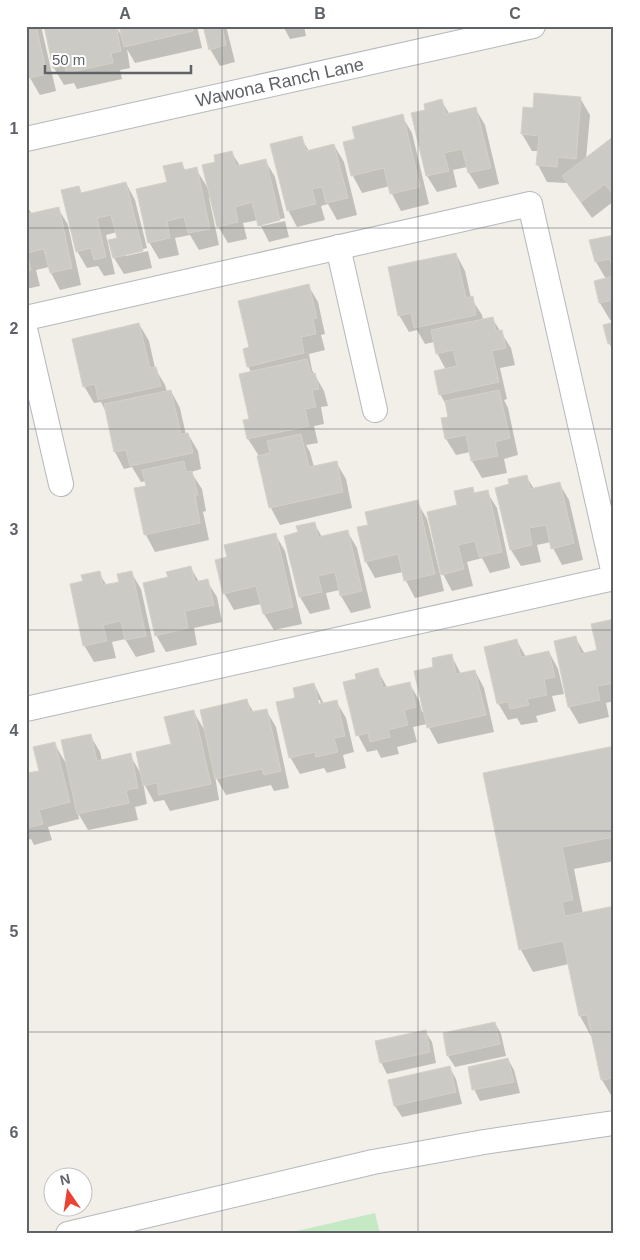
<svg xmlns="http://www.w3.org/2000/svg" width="640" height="1260" viewBox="0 0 640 1260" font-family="Helvetica,sans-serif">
<rect width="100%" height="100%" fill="#f1efe8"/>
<path fill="#c5e8c5" d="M375 1213 380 1234H284Z"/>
<path fill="#0003" fill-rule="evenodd" d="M26 26H41L56 91 40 95 30 78 28 69H26Z
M45 26H116L122 37 120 26H197L202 48 135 63 127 49 130 68 120 70 122 79 77 89 74 83 64 85 54 68Z
M204 26H226L235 62 220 66 210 49Z
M247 26H262L249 29Z
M283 26H304L306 36 290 39Z
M580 98 590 115 586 159 614 137V201L592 218 567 183 547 182 538 165 539 151H532L522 134 534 109Z
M441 100 450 115 475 108 485 125 499 184 479 189 469 173 467 167 453 170 457 187 437 192 427 176V111Z
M402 116 412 133 429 204 401 211 392 194 390 186 362 193 353 176 344 143 357 140Z
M301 138 309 151 334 145 344 162 357 215 337 220 328 204 321 206 325 220 297 227 288 210Z
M232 153 240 166 265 160 275 177 285 218 262 223V226L285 221 289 237 269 242 258 220 243 223 247 239 228 243 218 226 211 198H209L219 245 199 250 190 235 175 238 179 255 159 259 149 242 168 183 181 164 186 171 196 169 209 190 217 163Z
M126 183 135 200 147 248 126 254V256L148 251 152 268 124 274 114 258 119 239 117 232 106 235 115 274 104 276 98 266 87 268 77 251 79 187 82 194Z
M26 205 32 214 58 208 68 225 81 285 60 290 51 273 49 267 36 270 40 286 26 289Z
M614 236V319L610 320 600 303 596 282 606 279 596 262Z
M456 254 465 271 471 298 482 315 483 320 492 318 511 348 515 365 500 368 507 399 504 400 508 408 518 455 504 459 507 473 482 478 472 461 470 452 456 455 446 439 450 418 448 408 440 394 446 370 437 353 434 342 425 344 417 330 409 332 399 315Z
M308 285 318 302 325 334 321 335 325 350 309 354 312 370 324 391 328 406 321 407 324 424 314 426 318 443 306 445 310 452 314 467 336 462 346 479 352 508 280 525 271 508 259 456 248 439 245 421 250 420 251 372 248 366 251 348Z
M614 323V352L609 343Z
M139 324 149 341 155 368 165 385 167 392 171 391 180 408 186 435 188 434 198 451 201 469 191 472 202 489 206 511 203 512 209 540 155 552 146 535 136 489 147 487 146 481 141 482 132 467 124 469 115 452 106 412 101 402 94 403 84 386Z
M526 476 534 489 559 483 569 500 583 560 562 565 553 548 551 542 537 545 541 562 521 566 511 550 510 485Z
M472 488 475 494 487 492 497 508 510 568 490 573 482 558 467 562 473 586 452 591 443 574 459 506Z
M417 502 427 519 444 591 415 598 406 581 403 572 375 578 366 562 370 526Z
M314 523 322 537 347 531 357 548 371 608 351 613 341 596 340 590 326 593 330 609 310 614 300 597 286 537 299 533Z
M275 534 285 551 302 624 274 630 264 614 261 604 234 610 224 593 228 558Z
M191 568 199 582 207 581 217 597 222 622 194 628 197 645 166 652 156 635 169 578Z
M131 572 141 589 155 652 136 657 125 639 112 642 116 658 94 662 84 645V582L99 573 107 586 120 583Z
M614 621V701L606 703 609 717 579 724 569 707 555 642 575 637 585 654 598 651Z
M517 641 526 657 549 652 558 669 564 694 552 696 556 711 536 716 538 722 521 725 517 718 508 720 498 703Z
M451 655 461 674 475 671 484 688 494 732 438 744 427 724 413 727 417 742 397 747 399 754 381 758 377 750 367 752 358 735 357 680 377 669 388 689 409 683 419 700 422 712 424 711 435 667Z
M314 684 324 704 336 701 346 718 354 752 343 755 346 768 327 773 324 768 300 774 290 757 297 699ZM317 700H320L322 710H320Z
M247 701 254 713 266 710 276 727 289 788 274 791 271 785 226 795 215 776 219 800 170 811 164 800 154 802 143 782 147 804 135 807 138 820 88 830 78 813 79 819 48 827 52 840 34 845 31 839 26 840V775L40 772 54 743 67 765 90 735 100 752 102 761 130 755 141 774 172 745 193 711 205 731Z
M614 747V861L574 869 583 914 614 908V1100L602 1080 592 1038 580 1016 569 964 533 972 521 950 484 774Z
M495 1023 501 1034 506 1056 455 1067 448 1056Z
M425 1031 432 1042 436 1063 387 1074 381 1062Z
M508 1059 514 1070 520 1093 480 1101 474 1089Z
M450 1068 456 1079 462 1104 402 1117 395 1106Z"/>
<path fill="#cccac5" stroke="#d6d1c6" d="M26 26H36L47 74 29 78 26 68Z
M44 26H116L121 51 111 53 113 63 66 73 65 66 53 68Z
M119 26H192L193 31 124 47Z
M203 26H222L226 45 209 50Z
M534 93 581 97 576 159 558 157 557 167 536 165 539 136 521 134 523 107 533 108Z
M442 99 446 114 476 107 491 168 468 173 462 149 444 153 449 171 426 176 411 113 425 110 424 104Z
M403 114 420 187 390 194 384 168 351 176 343 142 355 139 352 127Z
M302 136 306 151 334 144 348 198 326 203 322 187 312 189 316 204 287 211 270 144Z
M614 136V196L605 184 581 202 562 176Z
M232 151 236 166 266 159 280 220 258 226 252 202 235 207 238 222 217 227 202 165 215 162 214 155Z
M182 162 184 170 197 167 210 229 188 233 184 217 167 221 170 238 148 243 136 189 167 182 163 166Z
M126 182 143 251 113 258 108 240 117 238 111 215 97 218 106 257 94 260 91 248 76 252 61 190 79 186 81 193Z
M26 207 28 214 59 207 72 268 50 273 44 249 27 253 31 270 26 271Z
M614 235V273L610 259 595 262 589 240Z
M456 253 466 298 473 296 476 315 414 328 411 313 398 316 388 267Z
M614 276V300L599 303 594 281Z
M309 284 317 318 313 319 316 334 301 337 304 353 247 367 243 349 249 347 238 301Z
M493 317 496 331 502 330 506 348 492 351 499 382 439 395 434 371 457 366 453 350 436 354 431 330Z
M614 322V342L608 344 603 325Z
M139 323 150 368 156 367 161 386 98 400 95 384 83 387 72 339Z
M307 359 311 374 315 373 319 389 312 390 316 407 305 409 309 426 247 439 243 420 249 419 239 374Z
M171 390 181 434 188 433 193 453 130 466 126 450 114 452 104 404Z
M499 390 510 438 495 442 498 456 471 461 466 435 445 439 441 418 448 417 445 401Z
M301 434 309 467 337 461 343 492 269 508 257 456 270 453 267 441Z
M184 461 186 472 192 471 198 495H195L200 523 144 535 134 488 146 486 142 470Z
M527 475 530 489 560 482 574 543 551 549 546 525 529 528 532 545 510 550 495 488 509 484 508 479Z
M473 487 474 493 488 490 502 552 479 557 475 541 458 545 464 569 441 575 427 512 457 505 454 491Z
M418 500 435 574 404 581 398 554 365 562 357 527 368 525 365 512Z
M315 522 318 537 348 530 362 591 340 596 335 572 318 576 322 592 299 597 284 536 298 532 296 526Z
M276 533 293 607 263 614 256 586 223 594 215 560 227 557 224 545Z
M191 566 195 582 208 579 214 605 185 611 188 628 155 636 143 583 168 577 166 572Z
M100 571 103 585 119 582 117 574 132 571 146 636 125 640 121 621 103 625 107 641 83 646 70 584 83 581 81 575Z
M614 619V683L597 686 600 700 568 707 554 641 576 636 580 654 597 650 591 624Z
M517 639 521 657 549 651 555 677 544 679 547 695 527 699 529 705 510 709 508 702 497 704 484 647Z
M452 654 456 674 475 670 486 715 427 728 414 671 433 667 432 658Z
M378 668 383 688 410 682 416 707 404 710 408 725 388 730 390 737 370 742 368 733 356 736 343 682 356 679 355 674Z
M314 683 319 704 337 700 345 736 334 738 338 752 316 757 315 752 289 758 276 702 295 698 293 688Z
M247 699 250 712 267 709 281 771 264 775 262 769 215 779 200 710Z
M194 710 211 784 159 795 157 783 143 786 136 752 171 744 164 717Z
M91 734 97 761 131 753 138 788 126 790 129 803 77 814 61 740Z
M55 742 70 802 39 810 43 824 26 828V773L39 771 33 747Z
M614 746V837L562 847 573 900 562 902 565 916 614 906V1078L601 1080 587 1015 579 1016 563 941 519 950 483 773Z
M495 1022 500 1044 447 1056 443 1033Z
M426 1030 430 1052 380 1063 375 1041Z
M508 1058 514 1082 472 1090 468 1067Z
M450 1066 456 1092 394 1106 388 1080Z"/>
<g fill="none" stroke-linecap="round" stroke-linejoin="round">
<defs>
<g id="minor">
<path id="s1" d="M26 139 533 26"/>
<path d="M338 247 375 410"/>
<path d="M26 318 530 204 614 574"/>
<path d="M26 333 61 484"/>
<path d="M26 709 614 578"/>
<path d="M68 1234 373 1162 484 1142 614 1123"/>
</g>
</defs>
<use href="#minor" stroke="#b5b8bc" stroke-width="26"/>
<use href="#minor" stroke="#fff" stroke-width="24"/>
</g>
<path fill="none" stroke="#5f6368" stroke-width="1" stroke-opacity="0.55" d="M222 26V1234M418 26V1234M26 228H614M26 429H614M26 630H614M26 831H614M26 1032H614"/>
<g text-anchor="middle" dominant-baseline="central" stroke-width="5" stroke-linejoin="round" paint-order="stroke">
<g font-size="18" fill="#5f6368" stroke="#fff">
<text stroke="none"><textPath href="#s1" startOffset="260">Wawona Ranch Lane</textPath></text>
</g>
</g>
<rect width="640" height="1260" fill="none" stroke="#ffffff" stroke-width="55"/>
<g transform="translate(68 1192) rotate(347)"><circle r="24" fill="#ffffff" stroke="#bfc1c3"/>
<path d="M0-4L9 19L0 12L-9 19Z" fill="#ea4335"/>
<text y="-8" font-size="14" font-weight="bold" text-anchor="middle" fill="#5f6368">N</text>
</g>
<path d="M45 65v8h146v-8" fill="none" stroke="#5f6368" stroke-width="2.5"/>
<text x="52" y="65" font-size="15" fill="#5f6368" stroke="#ffffff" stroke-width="4" paint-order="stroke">50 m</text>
<rect x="28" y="28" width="584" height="1204" fill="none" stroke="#5f6368" stroke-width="2"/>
<g font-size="16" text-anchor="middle" font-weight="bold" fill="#5f6368">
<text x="125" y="19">A</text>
<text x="320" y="19">B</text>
<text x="515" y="19">C</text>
<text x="14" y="134">1</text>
<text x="14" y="334">2</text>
<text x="14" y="535">3</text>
<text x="14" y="736">4</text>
<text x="14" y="937">5</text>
<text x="14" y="1138">6</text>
</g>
</svg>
